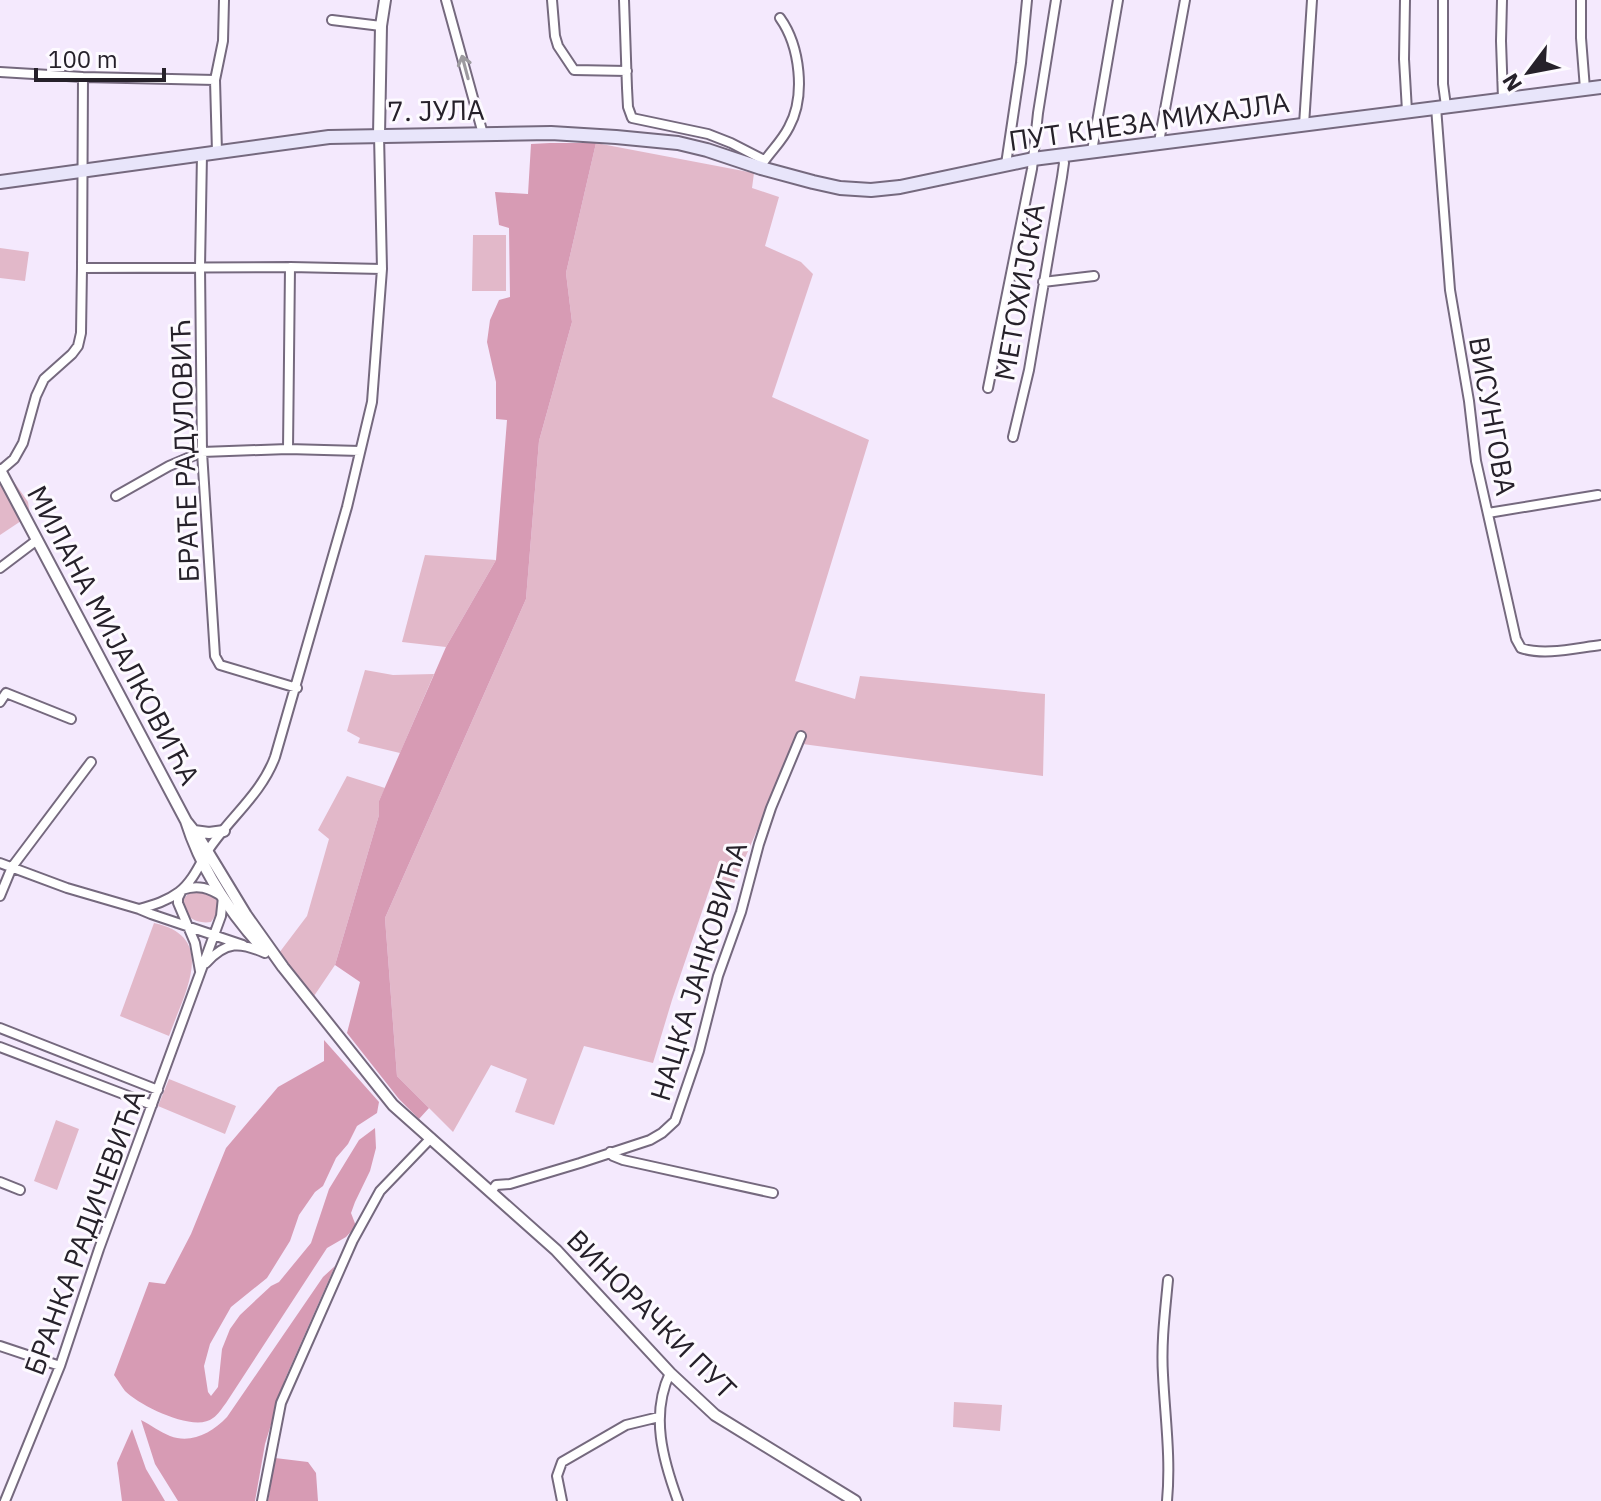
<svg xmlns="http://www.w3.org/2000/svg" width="1601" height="1501" viewBox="0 0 1601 1501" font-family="'IBM Plex Sans',sans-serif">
<rect width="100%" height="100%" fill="#f4e9fd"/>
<path fill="#e2b8c9" d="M596 143 754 173 752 188 779 197 765 246 801 262 813 274 772 397 869 440 795 681 855 699 860 676 1045 694 1043 776 795 743 732 888 713 879 672 1000 653 1063 584 1046 554 1125 515 1112 527 1079 491 1065 453 1132 397 1076 385 918 526 599 539 441 572 322 566 273Z
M473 235H506V291H472Z
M0 248 29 252 25 281 0 278Z
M0 462 28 502 30 515 0 535Z
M425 555 496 560 446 647 402 642Z
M365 670 393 675 434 674 400 753 358 743 360 738 347 731Z
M347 776 385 788 379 801V815L335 965 314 996 279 953 307 916 329 839 318 830Z
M194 890 209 892 219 903 217 913 211 922C189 926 170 903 194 890Z
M154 923C219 937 184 993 169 1036L120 1016Z
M169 1079 236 1106 225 1134 158 1106Z
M56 1120 79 1129 57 1190 34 1181Z
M954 1402 1002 1405 1000 1431 953 1427Z"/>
<path fill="#d79bb4" d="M550 143H596L566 273 572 322 539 441 526 599 385 918 397 1076 429 1108 419 1119 399 1099 347 1033 360 982 335 965 379 815V801L446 647 496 560 507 420 496 419V382L487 342 490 320 499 300 510 297 509 228 499 225 495 192 528 194 531 144Z
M324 1040 379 1102 377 1113 357 1126 348 1144 336 1158 323 1186 315 1192 299 1215 290 1241 267 1278 231 1307 210 1344 204 1366 208 1392 211 1396 218 1387 222 1349 230 1329 240 1315 258 1298 271 1286 279 1282 311 1243 329 1189 359 1140 375 1128 376 1148 370 1171 355 1202 351 1213 356 1226 346 1237 327 1248 226 1403C222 1408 218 1415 213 1418 195 1433 140 1406 125 1391 121 1386 118 1380 114 1375L149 1282 165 1284 191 1234 226 1148 278 1087 324 1061Z
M335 1266 285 1379 265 1444 255 1501H178L155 1464 141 1420C151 1425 160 1432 170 1436 191 1444 212 1433 227 1417L323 1277Z
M132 1429 146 1469 165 1501H122L117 1463Z
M275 1458 308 1462 316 1473 318 1501H268Z"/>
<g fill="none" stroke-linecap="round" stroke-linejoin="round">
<defs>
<path id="minor" d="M446 0 483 134
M552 0 555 36 558 46 574 70 627 71
M624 0 627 88 628 107 632 118 708 134 731 143 764 160
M1405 0 1404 59 1407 111
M1443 0V84L1446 106
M1502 0 1501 41 1503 99
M1581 0V38L1585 89
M332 20 381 26
M0 72 83 77 215 80
M1436 107 1450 290 1469 401 1476 461 1516 639 1521 648C1544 656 1576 648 1601 645
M1304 125 1312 0
M1159 142 1185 0
M1092 151 1118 0
M217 152 215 80 223 41 224 0
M202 154 200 267 202 452 215 656 220 665 297 688
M763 163C771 151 782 141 789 127 806 96 800 46 780 18
M1006 164 1021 63 1027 0
M82 268 290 267 382 269
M1043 282 1094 276
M988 388 1032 169 1038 113 1056 0
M1013 437 1029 370 1062 177 1064 163 1062 155
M288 449 290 267
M0 471 14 459 23 443 36 396 44 379 72 354 78 346 81 333 82 268 83 77
M116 496 169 466 202 452 288 449 360 451
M1488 513 1598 495
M0 568 37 540
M0 702 6 693 71 719
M0 863 67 888 139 909 151 914 243 945
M182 890 178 898V903L195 943 200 971
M0 896 12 867 91 762
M139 909C154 905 167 901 179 892 192 882 199 866 207 852 228 819 261 795 275 757L347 507 372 402 382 269 379 135
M206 963C226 941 240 942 265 953
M0 1028 158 1090
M0 1047 152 1105
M610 1152 613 1156 623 1160 773 1193
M0 1182 20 1190
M491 1192 496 1185 510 1184 580 1163 650 1140 662 1133 675 1121 699 1051 718 976 741 912 759 844 771 808 801 736
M0 1346 60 1366
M670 1373C650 1415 663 1460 678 1501
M5 1501 60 1366 99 1249 221 916 223 897C209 888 198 884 182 890
M262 1501 281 1403 353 1240 380 1191 431 1138
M562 1501 557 1476 562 1462 626 1425 659 1417
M1167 1501C1171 1458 1165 1417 1163 1375 1161 1343 1165 1312 1168 1280"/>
<path id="tertiary" d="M379 135 381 26 385 0
M0 470 186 821C201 869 231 914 265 951
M186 821 198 836 246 915 283 967 393 1105 556 1250 670 1373 715 1415 855 1501
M194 831 209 833 224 831"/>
<path id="secondary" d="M0 182 329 137 551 133 616 137 678 143 707 150 761 168 813 182 840 188 871 190 900 187 1033 159 1601 87"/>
</defs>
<use href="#minor" stroke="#75697e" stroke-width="12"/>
<use href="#tertiary" stroke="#75697e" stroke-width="14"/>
<use href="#secondary" stroke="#75697e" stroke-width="16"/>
<use href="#minor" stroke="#fff" stroke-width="8"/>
<use href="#tertiary" stroke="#fff" stroke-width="10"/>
<use href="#secondary" stroke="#e8e5fa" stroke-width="12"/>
</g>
<defs><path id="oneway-shaft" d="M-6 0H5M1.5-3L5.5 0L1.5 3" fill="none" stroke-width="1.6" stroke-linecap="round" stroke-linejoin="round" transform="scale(2)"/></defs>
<use stroke="#9d9b9f" href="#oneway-shaft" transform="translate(465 67) rotate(-105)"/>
<g text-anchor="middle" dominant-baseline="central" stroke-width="6" stroke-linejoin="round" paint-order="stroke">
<g font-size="28" fill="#26212a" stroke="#fdfaff">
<text transform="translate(436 110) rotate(-1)">7. ЈУЛА</text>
<text transform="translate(1149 121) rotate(-8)">ПУТ КНЕЗА МИХАЈЛА</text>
<text transform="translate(1019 292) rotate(-80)">МЕТОХИЈСКА</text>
<text transform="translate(1493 416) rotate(80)">ВИСУНГОВА</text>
<text transform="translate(184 451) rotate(-92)">БРАЋЕ РАДУЛОВИЋ</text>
<text transform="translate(114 635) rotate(62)">МИЛАНА МИЈАЛКОВИЋА</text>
<text transform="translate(698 971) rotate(-73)">НАЦКА ЈАНКОВИЋА</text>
<text transform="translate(84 1232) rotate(-70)">БРАНКА РАДИЧЕВИЋА</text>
<text transform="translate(652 1314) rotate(45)">ВИНОРАЧКИ ПУТ</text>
</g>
</g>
<g transform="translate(1529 72) rotate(238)" stroke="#fdfaff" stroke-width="6" paint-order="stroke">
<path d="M0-6L14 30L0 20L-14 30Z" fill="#26212a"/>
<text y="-12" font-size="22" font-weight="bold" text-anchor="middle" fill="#26212a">N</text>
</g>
<path d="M36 68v12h128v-12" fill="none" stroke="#26212a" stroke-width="4"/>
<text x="48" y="68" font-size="24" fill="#26212a" stroke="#fdfaff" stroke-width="6" paint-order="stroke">100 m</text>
</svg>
